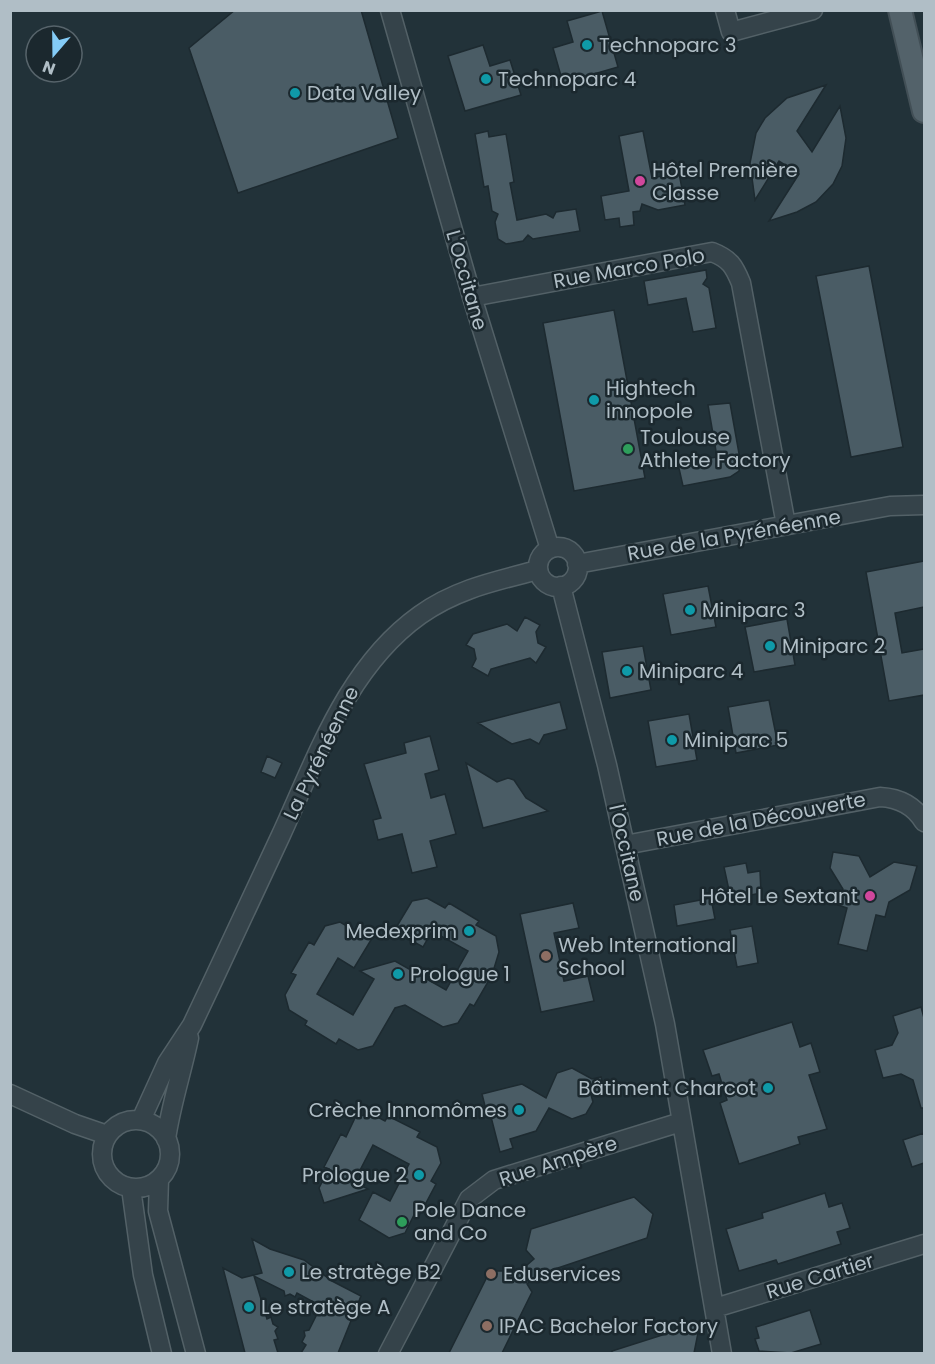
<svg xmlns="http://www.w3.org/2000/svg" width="935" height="1364" viewBox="0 0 935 1364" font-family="Poppins,sans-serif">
<rect width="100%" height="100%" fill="#223239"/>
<path fill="#4a5c65" stroke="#1d2a30" stroke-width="1.5" d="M235 10H361L398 138 238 193 189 48Z
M602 11 618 67 563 83 553 48 573 42 567 21Z
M483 45 490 66 510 60 521 95 465 111 448 56Z
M826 85 797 131 812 152 840 106 846 138 842 166 833 184 816 202 797 212 769 221 799 174 779 161 755 200 750 163 756 133 765 118 787 98Z
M488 131 489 137 506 134 514 182 510 183 517 220 546 214 553 218 556 212 576 209 580 231 533 239 528 235 523 241 506 244 498 239 495 222 498 214 492 211 488 186 484 187 475 134Z
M643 131 652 178 679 173 685 205 658 210 642 204 640 211 633 212 634 225 620 227 619 218 605 220 601 196 629 191 619 136Z
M869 266 903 447 851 457 816 276Z
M706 270 707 278 703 284 709 288 716 328 693 332 686 298 648 305 644 281Z
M614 310 645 478 574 491 543 323Z
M730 403 740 459 739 471 730 477 683 486 678 464 717 457 708 405Z
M924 561V607L895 613 902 653 924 649V695L889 701 866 572Z
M708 586 716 627 671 635 663 594Z
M525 617 540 625 536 632 538 643 546 647 536 663 530 658 491 669 488 676 472 667 476 659 474 649 466 645 473 634 507 624 517 631Z
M787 619 795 665 754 672 745 627Z
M643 646 651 690 610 698 602 652Z
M769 700 778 745 736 753 728 707Z
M560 702 567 729 544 735 539 744 530 739 512 744 478 723Z
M689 714 697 760 656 767 648 721Z
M430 736 439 770 425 774 431 798 445 794 456 834 430 841 437 867 412 873 402 834 378 840 373 820 381 818 364 764 406 753 404 743Z
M267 756 282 763 275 778 261 772Z
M466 763 497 782 508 778 514 780 526 798 548 811 483 828Z
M833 852 859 856 870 877 894 862 917 866 910 890 889 902 885 917 876 915 867 951 838 944 847 908 838 905 843 889 830 868Z
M746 863 748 873 760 871 761 893 741 897V893L730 895 724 867Z
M427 898 445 908 449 903 479 921 476 925 496 936 499 952 492 975 474 1006 470 1004 458 1023 443 1027 405 1005 395 1008 373 1046 358 1050 339 1039 336 1044 305 1025 307 1021 289 1010 285 995 296 975 291 973 309 942 314 945 325 926 340 922 371 940 354 968 338 958 317 994 353 1015 374 979 360 971 395 961 446 990 468 951 432 931 423 947 394 931 412 901Z
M711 898 715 919 677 926 674 905Z
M573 903 579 928 554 933 564 981 588 976 594 1001 541 1012 520 914Z
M752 926 758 963 737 967 730 930Z
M921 1007 924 1018V1108H921L913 1080 901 1074 883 1078 875 1050 892 1045 898 1033 893 1016Z
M792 1022 800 1047 811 1043 820 1072 809 1075 827 1129 798 1137 800 1144 739 1164 720 1103 727 1100 719 1074 712 1076 703 1050Z
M572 1068 592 1079 601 1077 605 1091 591 1095 593 1102 586 1114 572 1119 549 1108 536 1131 510 1139 513 1148 500 1152 489 1109 486 1110 482 1094 522 1084 546 1098 557 1073Z
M370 1113 385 1121 388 1116 420 1132 417 1137 437 1147 441 1163 431 1181 436 1184 419 1216 415 1213 405 1233 389 1238 359 1220 373 1192 390 1201 409 1164 373 1145 354 1182 368 1189 324 1203 319 1188 329 1169 324 1167 341 1134 346 1137 355 1118Z
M924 1133V1163L912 1167 903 1140Z
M825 1193 829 1207 842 1203 850 1228 837 1232 841 1244 778 1264 776 1260 739 1271 726 1229 763 1218 762 1213Z
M634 1197 653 1214 647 1238 537 1275 527 1284 532 1292 502 1353H449L490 1271H520L534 1259 526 1250 531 1229Z
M252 1239 270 1249 304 1260 332 1281 361 1296 338 1353H301L306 1345 302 1342 305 1336 304 1331 309 1330 321 1306 297 1293 295 1297 290 1294 285 1296 284 1291 254 1276 267 1319 271 1317 273 1324 278 1327 275 1331 278 1339 274 1340 278 1353H245L223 1268 242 1278 262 1273Z
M810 1310 821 1344 791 1353 759 1351 755 1339 759 1338 756 1327Z
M700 1323 694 1353H612V1351Z"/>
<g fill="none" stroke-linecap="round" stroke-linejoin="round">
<defs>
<path id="minor" d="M390 10 472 297 550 549
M725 10 731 32 813 10
M472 297 712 252C730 259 734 266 741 283L786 525
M538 567a20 20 0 1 1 40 0a20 20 0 1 1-40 0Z
M577 564 890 506 924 505
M561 586 607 765 665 1024 722 1354
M625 845 880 797C899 798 914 805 924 822
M10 1094 75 1124 107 1135
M141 1120 167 1063 192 1025C222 962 251 899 281 835 317 757 347 667 420 615 456 589 496 581 538 570
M102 1154a34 34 0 1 1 68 0a34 34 0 1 1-68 0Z
M166 1139C171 1104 182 1072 189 1038
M159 1179 158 1211 196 1354
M131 1188 143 1275 162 1354
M715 1308 924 1244
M388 1354 469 1199 494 1180 681 1122"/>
<path id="major" d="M900 10 924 111"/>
</defs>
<use href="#minor" stroke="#536167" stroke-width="21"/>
<use href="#major" stroke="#424f56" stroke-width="26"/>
<use href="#minor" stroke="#35434a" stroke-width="18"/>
<use href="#major" stroke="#53626a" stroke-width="22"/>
</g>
<g fill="#0f9aa8" stroke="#1b282e" stroke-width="2">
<circle cx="587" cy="45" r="6"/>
<circle cx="486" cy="79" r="6"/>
<circle cx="295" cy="93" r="6"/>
<circle cx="594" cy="400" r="6"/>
<circle cx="690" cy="610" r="6"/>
<circle cx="770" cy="646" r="6"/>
<circle cx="627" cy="671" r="6"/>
<circle cx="672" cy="740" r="6"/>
<circle cx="469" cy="931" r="6"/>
<circle cx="398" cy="974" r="6"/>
<circle cx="768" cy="1088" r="6"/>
<circle cx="519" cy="1110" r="6"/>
<circle cx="419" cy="1175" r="6"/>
<circle cx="289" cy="1272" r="6"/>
<circle cx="249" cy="1307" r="6"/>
</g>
<g fill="#d1479c" stroke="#1b282e" stroke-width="2">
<circle cx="640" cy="181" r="6"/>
<circle cx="870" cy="896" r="6"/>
</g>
<g fill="#2e9e5b" stroke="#1b282e" stroke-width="2">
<circle cx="628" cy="449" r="6"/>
<circle cx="402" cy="1222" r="6"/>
</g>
<g fill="#8d6e63" stroke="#1b282e" stroke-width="2">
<circle cx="546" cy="956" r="6"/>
<circle cx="491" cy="1274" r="6"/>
<circle cx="487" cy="1326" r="6"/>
</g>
<g text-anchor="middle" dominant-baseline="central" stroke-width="5" stroke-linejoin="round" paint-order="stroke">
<g font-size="20" fill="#b0bec6" stroke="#1b282e" text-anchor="start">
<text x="599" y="45">Technoparc 3</text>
<text x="498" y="79">Technoparc 4</text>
<text x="307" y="93">Data Valley</text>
<text x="652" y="170">Hôtel Première<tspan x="652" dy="23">Classe</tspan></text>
<text x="606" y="388">Hightech<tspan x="606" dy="23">innopole</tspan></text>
<text x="640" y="437">Toulouse<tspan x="640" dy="23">Athlete Factory</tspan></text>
<text x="702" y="610">Miniparc 3</text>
<text x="782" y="646">Miniparc 2</text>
<text x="639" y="671">Miniparc 4</text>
<text x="684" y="740">Miniparc 5</text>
<text x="858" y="896" text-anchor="end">Hôtel Le Sextant</text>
<text x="457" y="931" text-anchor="end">Medexprim</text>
<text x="558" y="945">Web International<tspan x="558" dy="23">School</tspan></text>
<text x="410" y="974">Prologue 1</text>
<text x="756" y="1088" text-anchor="end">Bâtiment Charcot</text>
<text x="507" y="1110" text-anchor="end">Crèche Innomômes</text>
<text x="407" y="1175" text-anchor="end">Prologue 2</text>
<text x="414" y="1210">Pole Dance<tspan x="414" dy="23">and Co</tspan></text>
<text x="301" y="1272">Le stratège B2</text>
<text x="503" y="1274">Eduservices</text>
<text x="261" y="1307">Le stratège A</text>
<text x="499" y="1326">IPAC Bachelor Factory</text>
</g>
<g font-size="20" fill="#b0bec6" stroke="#1b282e">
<text transform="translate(629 268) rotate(-10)">Rue Marco Polo</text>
<text transform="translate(467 280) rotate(74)">L'Occitane</text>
<text transform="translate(734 535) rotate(-10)">Rue de la Pyrénéenne</text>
<text transform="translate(321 753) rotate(-64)">La Pyrénéenne</text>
<text transform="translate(761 819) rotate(-11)">Rue de la Découverte</text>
<text transform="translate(627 853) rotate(77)">l'Occitane</text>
<text transform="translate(558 1161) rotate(-18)">Rue Ampère</text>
<text transform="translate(820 1276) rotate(-17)">Rue Cartier</text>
</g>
</g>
<rect width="935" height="1364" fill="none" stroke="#b0bec6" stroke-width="24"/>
<g transform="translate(54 54) rotate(200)"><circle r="28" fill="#1b282e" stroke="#57646b" stroke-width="1.5"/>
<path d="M0-4.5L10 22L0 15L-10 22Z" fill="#84ccf7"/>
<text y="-9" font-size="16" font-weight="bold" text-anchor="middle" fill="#b0bec6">N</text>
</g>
</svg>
